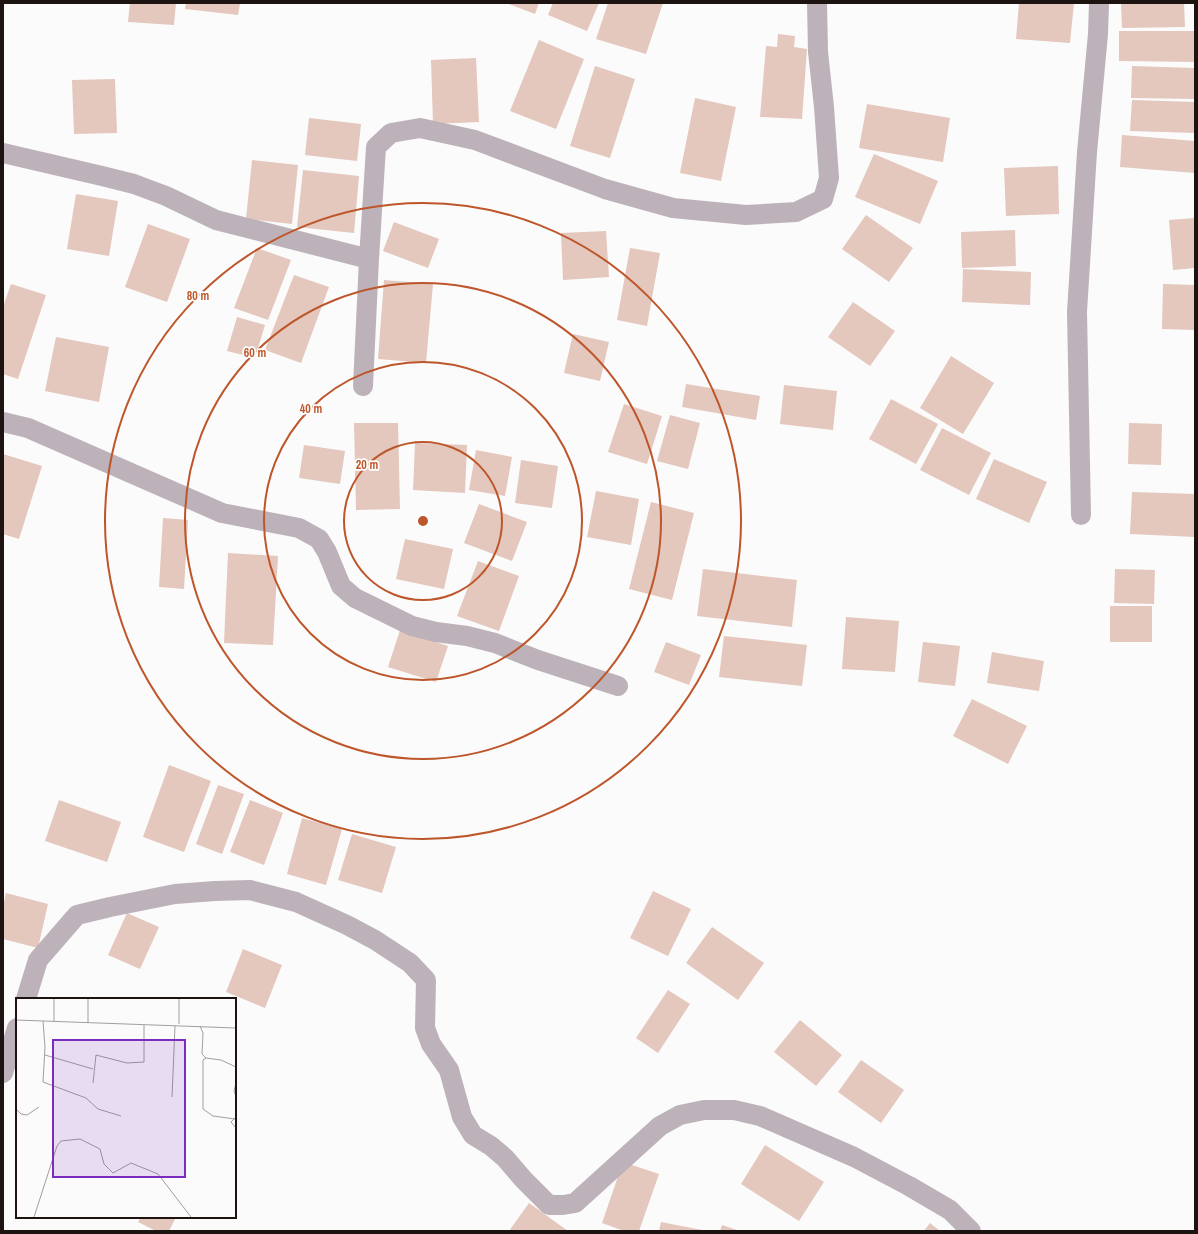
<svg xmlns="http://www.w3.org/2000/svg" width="1198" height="1234" viewBox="0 0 1198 1234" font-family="'Archivo Narrow',sans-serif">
<rect width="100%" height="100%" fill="#fbfbfb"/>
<path fill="#e4c7bd" d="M130 3H176L174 25 128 22Z
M186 3H240L238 15 185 9Z
M506 3H539L535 14Z
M553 3H599L587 31 548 15Z
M608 3H663L646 54 596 39Z
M1019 3H1074L1070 43 1016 39Z
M1121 3H1184L1185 27 1122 28Z
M1119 31H1195V62L1119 61Z
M778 34 795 36 794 47 807 49 802 119 760 117 766 46 777 47Z
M539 40 584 59 556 129 510 111Z
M476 58 479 122 433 124 431 60Z
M595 66 635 79 610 158 570 146Z
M1132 66 1195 68V99L1131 98Z
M115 79 117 133 74 134 72 80Z
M695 98 736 107 721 181 680 173Z
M1132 100 1195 102V133L1130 131Z
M867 104 950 118 943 162 859 148Z
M309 118 361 124 357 161 305 155Z
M1122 135 1195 141V173L1120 167Z
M874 154 938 181 920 224 855 197Z
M252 160 298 165 292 224 246 219Z
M1058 166 1059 214 1006 216 1004 168Z
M303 170 359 176 354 233 297 227Z
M76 194 118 201 109 256 67 249Z
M866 215 913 248 889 282 842 249Z
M1195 218V268L1173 270 1169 220Z
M394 222 439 239 428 268 383 251Z
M148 224 190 239 167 302 125 287Z
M1015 230 1016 266 962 268 961 232Z
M606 231 609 277 563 280 561 233Z
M257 248 291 260 268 320 234 308Z
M630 248 660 253 647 326 617 320Z
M963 269 1031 272 1030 305 962 302Z
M294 275 329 287 301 363 265 350Z
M384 280 433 284 426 363 378 359Z
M11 284 46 295 18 379 3 374V307Z
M1163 284 1195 285V330L1162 329Z
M853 302 895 331 870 366 828 337Z
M237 317 265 325 255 358 227 351Z
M573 334 609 342 600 381 564 373Z
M56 337 109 347 99 402 45 391Z
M951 356 994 383 963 434 920 408Z
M686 384 760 396 756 420 682 407Z
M784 385 837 391 833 430 780 424Z
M891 399 938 424 916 464 869 439Z
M624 404 662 416 647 464 608 452Z
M670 415 700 423 688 469 657 461Z
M354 423H398L400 509 356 510Z
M1129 423 1162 424 1161 465 1128 464Z
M942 428 991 453 969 495 920 470Z
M415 443 467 445 465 493 413 490Z
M304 445 345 451 340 484 299 478Z
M476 450 512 457 505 496 469 490Z
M3 454 42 466 19 539 3 534Z
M994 459 1047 482 1029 523 976 499Z
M521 460 558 466 552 508 515 503Z
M596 491 639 499 631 545 587 537Z
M1132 492 1195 494V537L1130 534Z
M651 502 694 513 672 600 629 589Z
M479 504 527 522 512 561 464 543Z
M163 518 188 520 184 589 159 587Z
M405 539 453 549 444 589 396 579Z
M228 553 278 556 273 645 224 643Z
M478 561 519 576 499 631 457 616Z
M703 569 797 580 792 627 697 616Z
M1115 569 1155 570 1154 604 1114 603Z
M1110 606H1152V642H1110Z
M846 617 899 621 895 672 842 669Z
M400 630 448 646 436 682 388 667Z
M724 636 807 645 802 686 719 677Z
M666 642 701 655 689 685 654 672Z
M923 642 960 646 955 686 918 682Z
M992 652 1044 661 1039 691 987 683Z
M972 699 1027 726 1008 764 953 736Z
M169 765 211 781 184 852 143 837Z
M218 785 244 794 222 854 196 844Z
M59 800 121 822 107 862 45 841Z
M250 800 283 813 264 865 230 852Z
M302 818 342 829 326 885 287 874Z
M352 834 396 847 382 893 338 880Z
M653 891 691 909 668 956 630 938Z
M6 893 48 904 38 948 3 939V907Z
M127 913 159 927 140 969 108 955Z
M712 927 764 963 738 1000 686 963Z
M243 949 282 965 265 1008 226 992Z
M668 990 690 1004 658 1053 636 1038Z
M800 1020 842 1055 816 1086 774 1052Z
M861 1060 904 1090 881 1123 838 1092Z
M765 1145 824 1182 799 1221 741 1184Z
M623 1162 659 1174 639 1231H624L602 1223Z
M529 1203 568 1231H509Z
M141 1217H176L169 1231H156L138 1222Z
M661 1222 702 1230 701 1231H659Z
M930 1223 940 1231H924Z
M722 1225 740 1231H720Z"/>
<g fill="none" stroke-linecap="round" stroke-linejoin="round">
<path stroke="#bdb2b9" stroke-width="20" d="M3 153 102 176 134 184 166 196 216 220 369 259
M363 386 369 259 376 147 391 133 420 128 475 140 605 189 673 208 746 215 796 212 823 199 829 178 824 107 818 52 817 3
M3 422 28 428 222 513 299 528 319 539 327 552 341 586 355 598 412 626 436 632 467 636 495 643 538 660 618 686
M1081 515 1077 312 1087 152 1098 34 1099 3
M26 999 38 960 77 915 110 907 175 894 215 891 250 890 296 902 347 925 375 940 410 963 426 980 425 1028 431 1044 449 1070 462 1117 473 1135 491 1146 505 1158 524 1180 549 1205H563L575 1203 660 1126 680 1115 704 1110H734L760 1116 854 1157 909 1186 950 1210 971 1231
M3 1073 17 1028"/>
</g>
<g fill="none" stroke="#bd562a" stroke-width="2">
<circle cx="423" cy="521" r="79"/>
<circle cx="423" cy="521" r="159"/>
<circle cx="423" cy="521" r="238"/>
<circle cx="423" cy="521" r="318"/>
</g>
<g transform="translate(16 998)">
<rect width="220" height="220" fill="#fbfbfb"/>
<path fill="none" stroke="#a29e9d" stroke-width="1" d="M38 1V24M72 1V25M163 1V26M0 22 220 30M27 23 29 49 27 84 70 100 82 111 105 118M184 28 187 35 186 56 190 60 187 62V111L197 118 219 121M29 57 77 71M190 60 205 62 220 69M77 85 80 57 111 65 128 64V27M220 85 218 93 220 98M156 99 159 28M220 108V119L215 124 220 130M0 111 5 116 11 117 23 109M18 219 41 148 45 143 64 141 84 151 88 166 97 175 115 165 142 176 175 219"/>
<path fill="#7b2cbf" fill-opacity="0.15" stroke="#7b2cbf" stroke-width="2" d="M37 42H169V179H37Z"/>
<rect width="220" height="220" fill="none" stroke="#1d1310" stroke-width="2"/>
</g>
<circle cx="423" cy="521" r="6" fill="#bd562a" stroke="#fff" stroke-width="2"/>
<g font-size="12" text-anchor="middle" font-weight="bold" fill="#bd562a" stroke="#fff" stroke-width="3.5" stroke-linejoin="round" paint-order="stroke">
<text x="198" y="300">80 m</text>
<text x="255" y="357">60 m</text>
<text x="311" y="413">40 m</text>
<text x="367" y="469">20 m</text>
</g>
<rect width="1198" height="1234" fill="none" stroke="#1d1310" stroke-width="8"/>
</svg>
